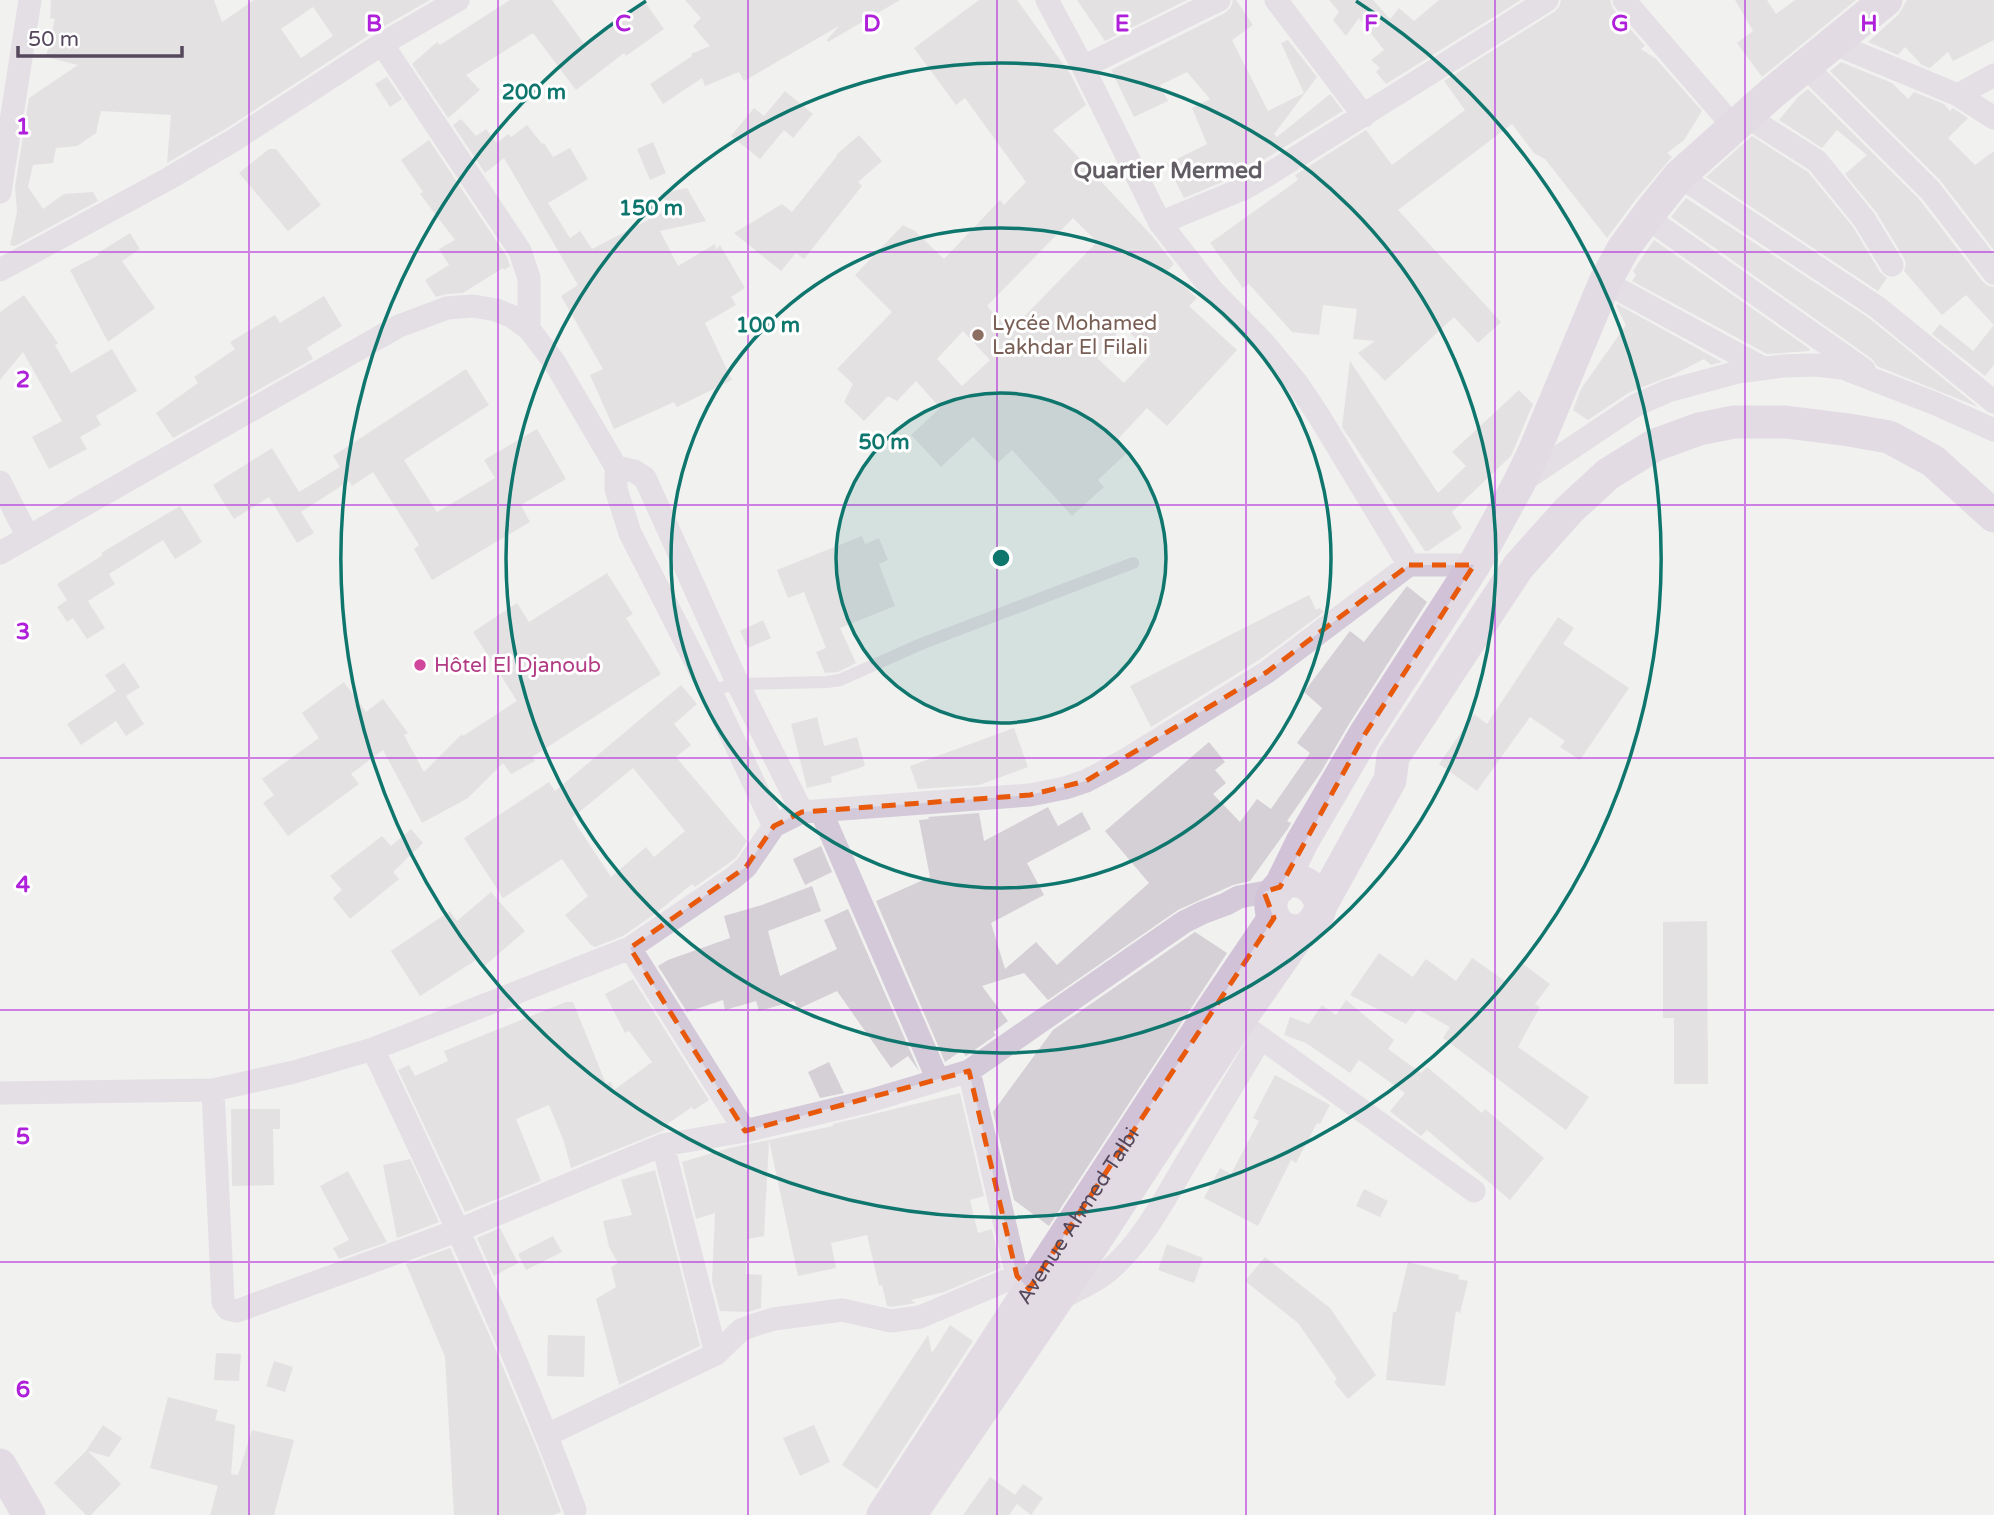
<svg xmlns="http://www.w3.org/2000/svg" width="1994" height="1515" viewBox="0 0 1994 1515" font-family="'Varela Round',sans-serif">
<rect width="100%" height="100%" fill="#f1f1ef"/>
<path fill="#d5cfd6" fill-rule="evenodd" d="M51 0H214L222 22 254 0H430L374 32 227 128 167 163 171 115 101 111 96 133 77 146 56 148 53 163 33 165 28 187 43 209 64 194 93 192 98 201 15 246 10 245 17 212 15 187 29 98 78 65 46 57 55 19 50 18ZM313 7 333 36 301 58 281 29Z
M510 0H552L585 45 645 2 664 29 626 56 624 53 576 90 533 33 466 75 480 90 448 118 412 64 437 42 440 45Z
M685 0H900L828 42 827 40 839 26 744 81 739 72 705 86 702 78 663 104 650 84 692 56 691 54 710 46 693 26 701 18Z
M979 0H1017L1071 75 1086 105 1053 130 1153 237 1174 264 1167 271 1197 298 1189 306 1237 350 1167 426 1147 408 1118 439 1129 451 1098 480 1104 487 1072 516 1012 450 998 463 973 437 941 467 911 435 940 408 916 381 897 401 888 396 864 421 844 402 853 384 837 369 892 312 855 275 903 225 915 231 944 259 1000 200 1004 205 1026 182 965 98 956 105 914 48ZM1073 218 1097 242 1010 331 987 306ZM1123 326 1151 354 1124 383 1097 358ZM963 331 990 360 962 386 937 359Z
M1077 0H1187L1105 41Z
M1233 0H1236L1253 25 1232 40 1268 111 1304 93 1281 43 1288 40 1317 77 1274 134 1277 137 1330 94 1343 111 1239 175 1184 198 1167 164 1207 144 1192 108 1210 99 1187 72 1160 85 1168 101 1134 117 1111 70 1225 13 1231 7Z
M1329 0H1373L1390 19 1399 8 1414 21 1439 0H1521L1386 84 1376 72 1380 68 1371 60 1384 50 1359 18 1346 36 1333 20 1339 12Z
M1561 0H1610L1613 9 1645 46 1641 49 1656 59 1702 111 1684 140 1667 153 1672 157 1636 199 1607 238 1545 159 1534 153 1512 124 1398 210 1501 322 1478 343 1454 317 1385 381 1358 353 1375 341 1353 339 1357 309 1323 305 1319 335 1292 332 1249 284 1243 288 1210 243 1298 180 1295 175 1366 130 1392 165 1465 110 1444 81 1554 12 1559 7Z
M1735 0H1767L1776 14 1795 0H1856L1762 77 1737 43 1753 31Z
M1907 0H1994V40L1953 61 1948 52 1930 68 1922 65 1905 47 1898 55 1868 42 1899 14Z
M1841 62 1892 83 1908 99 1914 92 1944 104 1950 111 1953 108 1968 118 1948 138 1975 165 1994 151V250L1940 180 1830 71Z
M387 77 402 99 390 107 375 84Z
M1808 89 1919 199 1983 282 1988 286 1994 287V365L1985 376 1932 334 1940 324 1973 351 1994 325 1966 295 1942 315 1904 271 1906 264 1904 258 1876 212 1845 174 1867 155 1837 130 1822 148 1779 120 1798 97Z
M785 91 813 114 793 138 784 130 760 159 731 136 754 108 764 116Z
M461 119 476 136 486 129 497 143 508 134 511 137 527 125 542 144 544 143 553 157 570 148 588 179 548 203 570 238 580 231 592 249 667 210 663 193 687 188 706 221 660 231 678 266 715 244 716 250 720 245 745 288 731 297 736 305 705 323 732 380 677 407 674 402 614 429 590 375 603 369 561 296 578 285 504 158 485 173 453 125Z
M859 135 882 161 858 182 862 186 804 259 796 253 781 271 734 233 782 204 792 212 837 156 836 155Z
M1752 136 1808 172 1853 227 1880 272 1887 278 1878 291 1706 177Z
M429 140 507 257 510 266 504 270 503 268 463 293 446 294 436 297 425 280 449 265 439 249 455 240 420 194 423 192 401 160Z
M653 142 666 173 650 180 637 149Z
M269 149H276L321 205 288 231 239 173Z
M1686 198 1869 318 1978 407 1877 366 1872 359 1671 217Z
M130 233 140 249 122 261 155 308 108 342 70 270 99 255 98 253Z
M1654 240 1810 349 1809 351 1767 354 1632 281 1636 275 1633 271Z
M24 295 58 343 55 345 71 373 112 349 137 391 96 416 101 425 80 437 87 449 49 469 32 437 62 421 23 352 0 380V312Z
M324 296 342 326 307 348 313 359 173 438 156 413 198 383 194 377 235 349 230 342 275 315 280 323Z
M1617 304 1722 362 1711 365 1704 359 1673 375 1630 392 1588 420 1573 410 1581 389 1626 325 1616 306Z
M1350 361 1438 493 1466 466 1452 452 1519 390 1533 404 1511 456 1452 512 1462 528 1428 551H1425L1342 427Z
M466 369 489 405 404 460 437 512 495 478 484 460 537 429 566 479 521 505 530 522 432 580 414 549 419 545 373 472 352 486 349 481 301 512 314 533 297 543 269 497 234 519 213 485 272 448 299 492 340 467 333 456Z
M180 506 202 542 175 559 163 540 109 574 115 584 88 601 105 628 87 639 73 618 67 622 57 607 67 600 57 584 103 555 101 553Z
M862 536 865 544 879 538 888 560 879 564 895 606 840 628 856 663 838 672 825 673 816 652 826 648 804 592 788 598 777 570Z
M607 573 633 614 626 618 661 674 532 757 535 761 511 774 503 763 468 798 422 823 383 750 351 774 359 784 288 836 263 803 274 795 262 779 319 738 302 713 344 682 366 712 383 699 408 733 404 735 424 772 462 734 463 736 517 701 473 632 517 603 529 622Z
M1407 586 1427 602 1349 724 1321 772 1287 821 1291 823 1289 827 1250 881 1233 885 1178 910 1048 1000 1024 973 982 986 1008 1021 993 1032 996 1035 966 1056 961 1051 945 1062 876 901 930 877 919 820 929 819 928 817 979 813 984 841 1048 807 1058 826 1082 812 1091 829 1027 863 1044 895 991 923 1005 969 1036 942 1057 965 1149 883 1105 831 1209 742 1225 762 1215 770 1226 783 1213 794 1240 822 1257 799 1271 809 1310 753 1297 743 1322 708 1304 692 1350 631 1364 642Z
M1309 595 1316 610 1319 608 1324 612 1259 660 1151 727 1130 686Z
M1558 617 1574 628 1563 644 1629 688 1580 760 1560 747 1565 741 1530 717 1477 791 1439 764 1474 714 1487 724Z
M763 620 771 638 748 648 740 631Z
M124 663 140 687 126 696 144 724 126 736 116 721 81 745 67 724 116 691 105 675Z
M681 685 697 704 674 724 691 745 676 757 747 841 736 858 695 887 692 884 656 913 623 936 595 947 591 945 565 915 588 896 562 859 503 898 464 838 549 782 555 791ZM633 768 685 831 654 857 646 847 611 877 572 818Z
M817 717 824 746 857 737 865 766 831 777 832 782 807 788 791 724Z
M1014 728 1028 767 979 785 918 789 910 766Z
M411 829 423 843 393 872 399 879 350 919 333 898 342 890 330 876 382 836 391 846Z
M821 846 832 872 805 885 793 859Z
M812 886 821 911 768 931 780 976 837 949 824 920 848 909 919 1071 908 1056 891 1068 837 991 798 1009 794 1001 759 1011 756 1001 725 1010 723 1000 687 1012 658 966 668 960 730 938 724 916 762 905Z
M491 892 525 931 482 968 476 960 420 996 391 951 450 911 457 921Z
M1707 921 1708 1084H1674V1018H1663V922Z
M1195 932 1227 953 1049 1226 1014 1200 993 1112 1053 1030Z
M1379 953 1413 977 1426 959 1456 981 1472 958 1508 983 1522 963 1550 984 1535 1004 1540 1007 1518 1047 1589 1097 1566 1130 1443 1038 1450 1027 1417 1009 1406 1024 1350 995Z
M633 979 709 1100 694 1110 692 1107 663 1127 665 1130 571 1168 564 1142 549 1105 516 1119 541 1181 465 1212 398 1070 409 1065 415 1076 448 1061 444 1051 566 1002H573L606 1084 611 1082 614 1090 652 1062 629 1031 625 1033 605 994Z
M1346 1000 1394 1040 1388 1049 1421 1073 1427 1067 1482 1113 1485 1109 1544 1158 1510 1200 1427 1130 1421 1136 1390 1111 1405 1093 1359 1060 1350 1073 1306 1043 1284 1035 1290 1017 1309 1024 1322 1005 1336 1015Z
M829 1062 844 1093 820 1098 808 1072Z
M1275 1075 1330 1105 1320 1124 1317 1123 1296 1163 1291 1160 1258 1226 1204 1198 1220 1168 1231 1174 1259 1121 1253 1118Z
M960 1093 984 1196 970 1200 978 1233 992 1229 1001 1268 944 1292 911 1300 916 1303 892 1307 887 1306 882 1285 879 1286 867 1235 831 1243 836 1268 798 1276 769 1140 833 1126V1124Z
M231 1109H280V1129H273L274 1185 232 1186Z
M769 1140 764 1236 748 1239 746 1274 762 1275 761 1308 748 1312 720 1311 712 1281 715 1213 696 1219 682 1162 729 1148Z
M410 1159 439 1222 397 1238 383 1165Z
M655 1170 700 1346 619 1385 596 1299 616 1287 611 1267 618 1263 609 1247 603 1221 632 1215 621 1180Z
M348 1171 387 1242 339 1259 333 1248 349 1240 320 1186Z
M1364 1189 1388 1201 1380 1217 1356 1206Z
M500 1228 518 1263 494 1276 477 1238Z
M553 1236 562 1252 526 1270 518 1254Z
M1167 1244 1203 1258 1194 1283 1158 1270Z
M450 1248 492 1341 540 1456 561 1512 553 1515H454L445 1357 406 1264Z
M1265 1257 1330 1308 1376 1375 1348 1399 1334 1382 1337 1379 1298 1323 1245 1281Z
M1408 1262 1459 1275 1458 1279 1468 1281 1460 1313 1456 1311 1445 1386 1386 1380 1393 1312H1396Z
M950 1325 973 1341 877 1489 842 1465 928 1335 932 1353Z
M548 1335 585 1336 584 1377 547 1376Z
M216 1353 241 1354 239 1381 214 1380Z
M274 1361 293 1367 285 1392 266 1386Z
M168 1397 218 1410 215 1420 235 1425 231 1474 238 1475 252 1430 294 1440 274 1515H210L218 1486 150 1468Z
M103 1425 122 1438 109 1457 88 1451 121 1484 91 1515H86L54 1483 86 1451Z
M814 1425 830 1462 800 1476 783 1438Z
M990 1477 1015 1495 1023 1484 1043 1498 1031 1515 1017 1504 1009 1515H963Z"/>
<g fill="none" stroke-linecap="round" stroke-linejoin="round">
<path stroke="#d3c9d8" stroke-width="12" d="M710 690 738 684 827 682 840 680 921 644 1133 563"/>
<path stroke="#d3c9d8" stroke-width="23" d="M1047 0 1083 67 1160 223 1213 291 1264 343 1297 383 1319 416 1409 565
M1276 0 1364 116
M1624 0 1734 127
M382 44 520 251 529 278V329
M1835 44 1958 95 1994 118
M1083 67 1219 0
M1806 67 1930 190 1994 273
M1958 95 1994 75
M1746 116 1817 161 1864 219 1892 265
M1679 176 1877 307 1994 402
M0 192 30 0
M1646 217 1864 370
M1160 223 1245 188 1266 176 1547 0
M0 270 168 179 234 140 382 44 458 0
M1605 282 1763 368
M616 467 634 471 645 478 738 684 802 812
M0 482 28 537
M1521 482 1636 405 1668 391 1738 372 1782 366 1815 365 1843 368 1936 404 1994 430
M0 553 399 326 447 308 473 306 496 310 511 316 529 329 555 363 616 467V489L630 533 710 690 774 826
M821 811 938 1080
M630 948 745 1131
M1250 1030 1474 1191
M373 1049C445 1201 517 1353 575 1510
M969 1071 1017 1276 1026 1286
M213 1090 223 1302 228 1309 237 1311 459 1230 663 1145 745 1131 869 1101 969 1071 1184 922 1202 913 1226 904 1239 897 1277 890
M0 1093 213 1090 294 1072 373 1049 630 948 733 878 746 867 774 826 802 812 1030 795 1065 788 1086 781 1122 762 1267 672 1409 565H1474
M663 1145 716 1354
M1061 1299C1076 1289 1093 1284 1107 1272 1140 1245 1162 1204 1183 1168 1209 1125 1235 1082 1261 1038
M547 1435 716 1354 741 1330 754 1325 774 1319 842 1310 891 1321 920 1317 1017 1276"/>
<g stroke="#d1c2d7" stroke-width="33">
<path d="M1280 887 1302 842 1365 734 1474 565 1518 485 1534 452 1605 282 1623 249 1651 211 1679 176 1772 93 1886 0"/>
<path d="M1321 905C1317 886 1296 872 1279 887 1266 899 1269 922 1286 929 1305 937 1318 921 1321 905L1390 780 1393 757 1518 567 1569 510 1608 474 1655 445 1699 429 1734 422H1786L1849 430 1889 437 1933 461 1994 516"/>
<path d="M0 1465 29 1515"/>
<path id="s1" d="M883 1515 1212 1010 1274 918"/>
<path d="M910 1515 1053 1305 1238 1022 1302 930"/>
</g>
</g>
<path d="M0 0H1994V1515H0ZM1409 565H1474L1365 734 1280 887 1264 892 1274 918 1029 1289 1017 1276 969 1071 745 1131 630 948 746 867 774 826 802 812 1030 795 1086 781 1267 672Z" fill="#f1f1ef" fill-opacity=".55" fill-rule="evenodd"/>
<path fill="none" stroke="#e8590c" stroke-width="5" stroke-dasharray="14 9" stroke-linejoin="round" d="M1409 565H1474L1365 734 1280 887 1264 892 1274 918 1029 1289 1017 1276 969 1071 745 1131 630 948 746 867 774 826 802 812 1030 795 1086 781 1267 672Z"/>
<path fill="none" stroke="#af20da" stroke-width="2" stroke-opacity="0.55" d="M249 0V1515M498 0V1515M748 0V1515M997 0V1515M1246 0V1515M1495 0V1515M1745 0V1515M0 252H1994M0 505H1994M0 758H1994M0 1010H1994M0 1262H1994"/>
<circle cx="1001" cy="558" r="165" fill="#0f766e" fill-opacity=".12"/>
<g fill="none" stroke="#0f766e" stroke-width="3.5">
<circle cx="1001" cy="558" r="165"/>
<circle cx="1001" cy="558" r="330"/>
<circle cx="1001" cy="558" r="495"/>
<path d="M1356 1A660 660 0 1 1 646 1"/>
</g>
<circle fill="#8d6e63" stroke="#fff" stroke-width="2.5" cx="978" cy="335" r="7"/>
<circle fill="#d1479c" stroke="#fff" stroke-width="2.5" cx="420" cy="665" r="7"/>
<g text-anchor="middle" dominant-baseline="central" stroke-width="6" stroke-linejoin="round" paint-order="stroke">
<g font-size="21" fill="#785e54" stroke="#fff" text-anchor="start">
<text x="992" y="323">Lycée Mohamed<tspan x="992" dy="24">Lakhdar El Filali</tspan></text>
</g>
<g font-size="21" fill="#b23c85" stroke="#fff" text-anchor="start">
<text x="434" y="665">Hôtel El Djanoub</text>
</g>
<g font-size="21" fill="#55485c" stroke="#fff">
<text stroke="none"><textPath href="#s1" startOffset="357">Avenue Ahmed Talbi</textPath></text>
</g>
<g font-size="23" font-weight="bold" fill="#625c64" stroke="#fff">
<text x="1168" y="171">Quartier Mermed</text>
</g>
</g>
<g font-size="23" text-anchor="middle" font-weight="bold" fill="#af20da" stroke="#fff" stroke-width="6" stroke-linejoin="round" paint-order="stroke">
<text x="374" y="31">B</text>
<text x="623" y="31">C</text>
<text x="872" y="31">D</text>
<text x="1122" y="31">E</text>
<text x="1371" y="31">F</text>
<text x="1620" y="31">G</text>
<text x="1869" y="31">H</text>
<text x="23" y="134">1</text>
<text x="23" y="387">2</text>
<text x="23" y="639">3</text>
<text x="23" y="892">4</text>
<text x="23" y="1144">5</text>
<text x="23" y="1397">6</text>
</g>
<circle cx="1001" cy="558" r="10" fill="#0f766e" stroke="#fff" stroke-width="3.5"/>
<g font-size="21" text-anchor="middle" font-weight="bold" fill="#0f766e" stroke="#fff" stroke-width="6" stroke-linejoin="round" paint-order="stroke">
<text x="534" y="99">200 m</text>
<text x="651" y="215">150 m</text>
<text x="768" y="332">100 m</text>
<text x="884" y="449">50 m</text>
</g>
<path d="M18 46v10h164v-10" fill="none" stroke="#55485c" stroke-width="3.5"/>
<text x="28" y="46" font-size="21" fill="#55485c" stroke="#ffffff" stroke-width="5" paint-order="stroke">50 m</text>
</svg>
